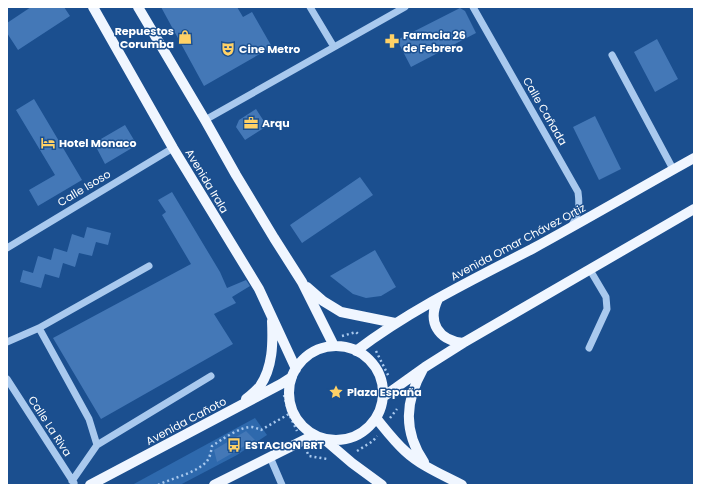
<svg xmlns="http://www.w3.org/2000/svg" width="701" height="492" viewBox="0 0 701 492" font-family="Poppins,sans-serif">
<rect width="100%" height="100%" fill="#1b4f8f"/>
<path fill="#2e69ad" d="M255 418 267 435 237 455 180 485H132Z"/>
<path fill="#4478b7" d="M31 7H64L70 16 18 50 7 33V23Z
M161 7H237L243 17 252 12 272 47 204 86Z
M460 8 465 11 476 33 411 67 397 40Z
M657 39 678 79 655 92 634 52Z
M34 99 82 180 38 206 29 190 55 175 16 110Z
M256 109 267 126 245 140 236 127 239 120Z
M595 116 621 169 599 180 573 127Z
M125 125 137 145 105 164 94 143Z
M360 177 373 195 302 243 290 225Z
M172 192 220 272 227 288 246 280 250 286 232 297 236 303 214 314 233 344 101 419 53 338 191 264 162 215 166 212 158 200Z
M87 227 111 233 108 245 96 242 92 256 79 253 75 267 63 263 59 278 45 274 41 288 20 282 23 270 33 273 38 256 51 260 54 248 67 252 72 234 84 238Z
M375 250 396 287 381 296 366 298 353 294 330 276Z
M246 431 255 440 217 462 214 450Z"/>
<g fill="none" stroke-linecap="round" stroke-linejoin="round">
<path stroke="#a9c9ee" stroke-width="2.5" stroke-dasharray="2 3" stroke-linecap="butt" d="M342 336 356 332 358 334
M376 351 389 377
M303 355 319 345
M284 395 289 414
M390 418 397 409
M357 451 373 441 377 436
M307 452 309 456 327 459
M158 485C172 478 197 473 207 461 210 457 211 452 212 446 221 440 241 426 252 427 256 428 259 429 261 430L289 414 297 431"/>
<path stroke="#a9c9ee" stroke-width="7" d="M310 7 334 47
M473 7 578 192C580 207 579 213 571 227
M612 55 673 169
M205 120 405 7
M7 248 173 148
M39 328 89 419 97 445
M7 342 39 328 149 266
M589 348 607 309 606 297 590 270
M7 379 74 483
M270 457 282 485
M72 481 97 445 211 376"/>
<path stroke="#f0f6ff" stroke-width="10" d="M93 7 173 148 259 289 296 369
M138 7 205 120 236 175 274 238 302 282 334 346
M307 287 323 301 341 312 395 323
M438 299C427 322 438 340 463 343
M289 393a47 47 0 1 1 94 0a47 47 0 1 1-94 0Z
M356 351C410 310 472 280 532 249 587 219 640 188 694 158
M423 369C405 401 403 431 424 462
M383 397 425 367 463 343 694 209
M246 399C251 395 256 391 260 386 273 367 273 343 272 321
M376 418C385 429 394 441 405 451 421 466 443 475 462 485
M324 439 352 463 382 485
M90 485 281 384 292 377
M214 485 314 435"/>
</g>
<defs>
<symbol id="shop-bare" viewBox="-9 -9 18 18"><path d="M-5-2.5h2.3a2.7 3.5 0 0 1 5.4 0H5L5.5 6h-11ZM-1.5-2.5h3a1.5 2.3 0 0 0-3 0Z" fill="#ffd166" stroke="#1b4f8f" stroke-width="2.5" paint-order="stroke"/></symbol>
<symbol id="pharmacy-bare" viewBox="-9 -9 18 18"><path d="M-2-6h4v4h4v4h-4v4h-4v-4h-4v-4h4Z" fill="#ffd166" stroke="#1b4f8f" stroke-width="2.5" paint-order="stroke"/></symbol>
<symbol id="theatre-bare" viewBox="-9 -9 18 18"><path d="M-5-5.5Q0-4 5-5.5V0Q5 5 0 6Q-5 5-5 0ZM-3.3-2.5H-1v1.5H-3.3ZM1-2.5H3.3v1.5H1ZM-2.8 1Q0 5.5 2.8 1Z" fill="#ffd166" stroke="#1b4f8f" stroke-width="2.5" paint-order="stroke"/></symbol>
<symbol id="office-bare" viewBox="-9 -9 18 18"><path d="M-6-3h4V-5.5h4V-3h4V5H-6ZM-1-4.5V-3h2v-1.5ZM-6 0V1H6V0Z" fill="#ffd166" stroke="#1b4f8f" stroke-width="2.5" paint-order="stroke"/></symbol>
<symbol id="hotel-bare" viewBox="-9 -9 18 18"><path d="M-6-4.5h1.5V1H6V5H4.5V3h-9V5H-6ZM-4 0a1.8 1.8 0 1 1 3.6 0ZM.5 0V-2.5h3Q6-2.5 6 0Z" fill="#ffd166" stroke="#1b4f8f" stroke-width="2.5" paint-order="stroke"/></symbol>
<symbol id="sight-bare" viewBox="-9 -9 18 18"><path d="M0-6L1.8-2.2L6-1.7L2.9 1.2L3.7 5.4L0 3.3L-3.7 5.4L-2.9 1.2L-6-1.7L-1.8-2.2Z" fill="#ffd166" stroke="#1b4f8f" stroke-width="2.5" paint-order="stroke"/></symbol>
<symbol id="bus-bare" viewBox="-9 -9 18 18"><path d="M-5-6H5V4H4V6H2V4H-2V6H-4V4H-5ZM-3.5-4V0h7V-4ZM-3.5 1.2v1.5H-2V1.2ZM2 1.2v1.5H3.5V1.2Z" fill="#ffd166" stroke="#1b4f8f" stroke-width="2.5" paint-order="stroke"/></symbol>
</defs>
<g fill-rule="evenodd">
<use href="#shop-bare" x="175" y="27" width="20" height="20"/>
<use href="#pharmacy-bare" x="382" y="31" width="20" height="20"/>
<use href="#theatre-bare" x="218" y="39" width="20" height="20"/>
<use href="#office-bare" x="241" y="113" width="20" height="20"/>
<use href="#hotel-bare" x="38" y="133" width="20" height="20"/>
<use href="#sight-bare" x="326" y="382" width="20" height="20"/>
<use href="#bus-bare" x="224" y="435" width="20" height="20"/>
</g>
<g text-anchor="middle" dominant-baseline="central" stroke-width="3" stroke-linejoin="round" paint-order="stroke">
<g font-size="11" font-weight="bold" fill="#fff" stroke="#1b4f8f" text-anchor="start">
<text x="174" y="31" text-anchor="end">Repuestos<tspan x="174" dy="13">Corumba</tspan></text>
<text x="403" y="35">Farmcia 26<tspan x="403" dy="13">de Febrero</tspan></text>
<text x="239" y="49">Cine Metro</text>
<text x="262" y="123">Arqu</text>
<text x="59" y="143">Hotel Monaco</text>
<text x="347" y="392">Plaza España</text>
<text x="245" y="445">ESTACION BRT</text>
</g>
<g font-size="11" fill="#fff" stroke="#1b4f8f">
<text transform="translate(545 111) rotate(60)">Calle Cañada</text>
<text transform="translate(207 181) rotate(59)">Avenida Irala</text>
<text transform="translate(84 188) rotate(-31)">Calle Isoso</text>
<text transform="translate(518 242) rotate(-28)">Avenida Omar Chávez Ortiz</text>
<text transform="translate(186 421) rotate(-28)">Avenida Cañoto</text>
<text transform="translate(50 426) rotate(57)">Calle La Riva</text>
</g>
</g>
<rect width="701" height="492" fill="none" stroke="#ffffff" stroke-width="16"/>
</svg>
